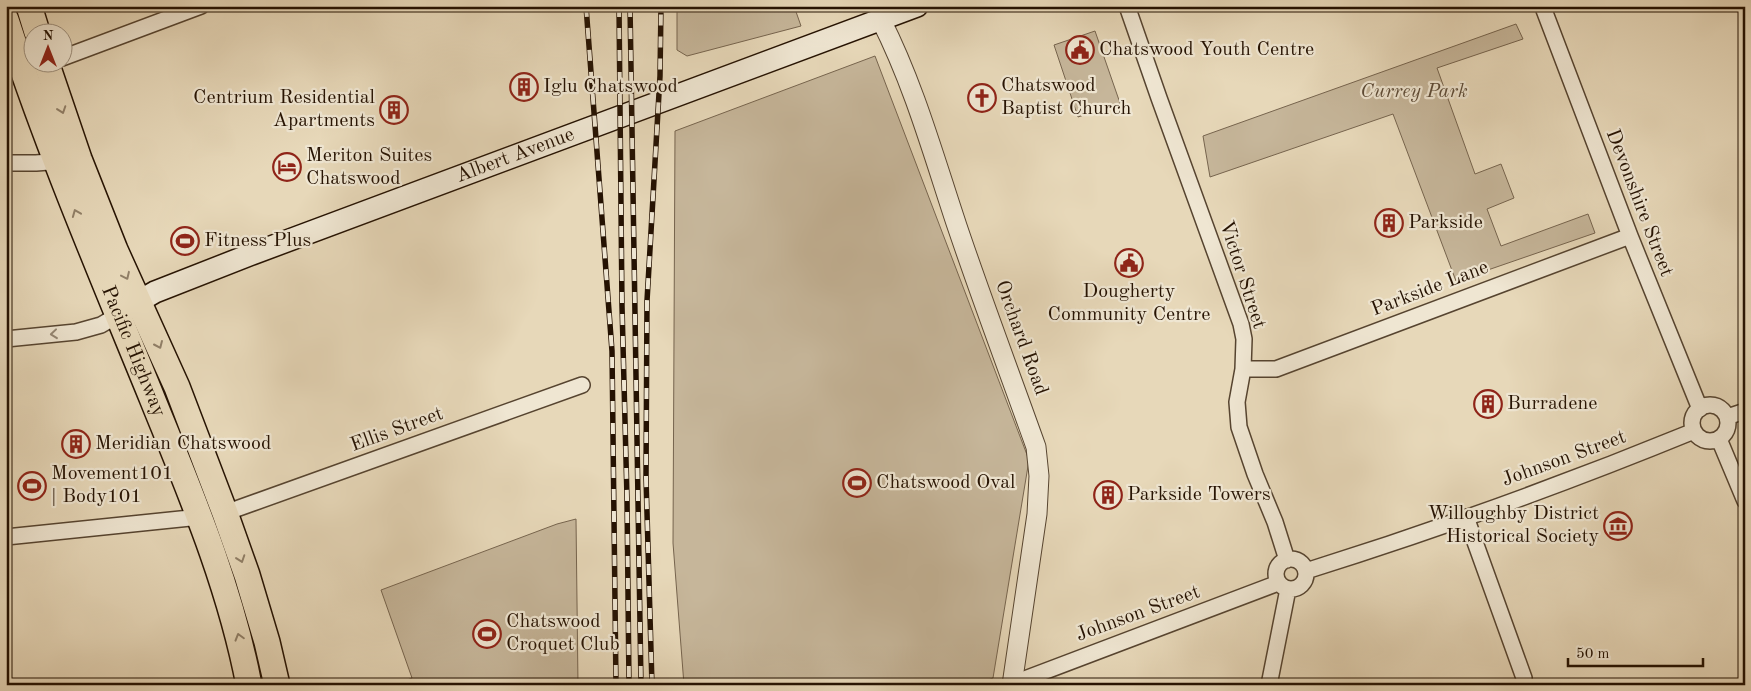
<svg xmlns="http://www.w3.org/2000/svg" width="1751" height="691" viewBox="0 0 1751 691" font-family="'Old Standard TT',serif">
<rect width="100%" height="100%" fill="#e7d8b9"/>
<filter id="stains"><feTurbulence type="fractalNoise" baseFrequency=".004" numOctaves="4"/><feColorMatrix values="0 0 0 0 .2 0 0 0 0 .09 0 0 0 0 .02 0 0 0 .5 -.17"/></filter>
<radialGradient id="worn" r=".72"><stop offset=".6" stop-color="#630" stop-opacity="0"/><stop offset="1" stop-color="#630" stop-opacity=".3"/></radialGradient>
<path fill="#c6b69a" stroke="#76644e" d="M677 6H794L801 26 687 56 677 50Z
M1516 24 1523 39 1437 68 1475 174 1501 164 1514 198 1487 209 1501 246 1588 214 1595 233 1456 281 1393 114 1210 177 1203 136Z
M1095 31 1120 103 1078 117 1054 45Z
M875 56 1029 460 993 678 976 685H684L673 543 675 131Z
M576 519 578 685H396L412 678 381 590 557 524Z"/>
<g fill="none" stroke-linecap="round" stroke-linejoin="round">
<defs>
<path id="minor" d="M1127 6 1159 98 1241 324 1244 339 1243 369 1237 402 1239 427 1255 474 1275 522 1287 560
M1544 10 1630 236 1700 409
M62 58 201 6
M6 163H36L62 161
M6 339 76 332 101 325 118 315
M1243 369H1276L1630 236
M1692 423a18 18 0 1 1 36 0a18 18 0 1 1-36 0Z
M1727 417 1745 411
M1719 439 1745 501
M225 513 582 385
M1466 517 1524 678
M6 537 200 517
M1276 574a15 15 0 1 1 30 0a15 15 0 1 1-30 0Z
M1306 571C1437 530 1567 483 1694 431
M1009 685 1278 583
M1269 685 1288 589"/>
<path id="tertiary" d="M881 20C914 85 934 157 957 226 982 300 1010 374 1036 447L1039 476 1037 514 1012 685"/>
<g id="secondary">
<path id="s1" d="M124 310 155 292 252 254 917 6"/>
</g>
<g id="trunk">
<path d="M29 6 37 32"/>
<path id="s2" d="M6 20C48 149 101 273 152 398 190 492 230 585 249 685"/>
<path d="M46 62 79 159 115 250 177 387 225 513 247 575 267 642 277 685"/>
</g>
</defs>
<use href="#minor" stroke="#564430" stroke-width="18"/>
<use href="#tertiary" stroke="#564430" stroke-width="21"/>
<use href="#secondary" stroke="#251202" stroke-width="24"/>
<use href="#trunk" stroke="#251202" stroke-width="28"/>
<use href="#minor" stroke="#efe6d2" stroke-width="15"/>
<use href="#tertiary" stroke="#efe6d2" stroke-width="19"/>
<use href="#secondary" stroke="#efe6d2" stroke-width="21"/>
<use href="#trunk" stroke="#e7d8b9" stroke-width="25"/>
<defs>
<path id="rail" d="M586 6 612 351 616 685
M619 6 622 306 627 498 629 685
M630 6 641 685
M652 685 646 478 647 301 660 76 661 6"/>
</defs>
<use href="#rail" stroke="#251202" stroke-width="5.5"/>
<use href="#rail" stroke="#efe6d2" stroke-width="4" stroke-dasharray="11" stroke-linecap="butt"/>
</g>
<defs><path id="oneway-chevron" d="M-2-3.5L2.5 0L-2 3.5" fill="none" stroke-width="1.6" stroke-linecap="round" stroke-linejoin="round" transform="scale(1.25)"/></defs>
<g stroke="#907f67">
<use href="#oneway-chevron" transform="translate(62 110) rotate(71)"/>
<use href="#oneway-chevron" transform="translate(76 213) rotate(-112)"/>
<use href="#oneway-chevron" transform="translate(126 276) rotate(65)"/>
<use href="#oneway-chevron" transform="translate(159 345) rotate(66)"/>
<use href="#oneway-chevron" transform="translate(241 559) rotate(71)"/>
<use href="#oneway-chevron" transform="translate(239 637) rotate(-106)"/>
</g>
<use stroke="#948774" href="#oneway-chevron" transform="translate(54 334) rotate(174)"/>
<defs>
<symbol id="civic-ring" viewBox="-11 -11 22 22"><circle r="9.5" fill="#efe6d2" stroke="#8f2418" stroke-width="1.5"/><path d="M-.6-6.5H3V-4.5H.6V-3L4-1V1h2V6H-6V1h2V-1L-.6-3ZM-1.2 2.5V6h2.4V2.5Z" fill="#8f2418"/></symbol>
<symbol id="building-ring" viewBox="-11 -11 22 22"><circle r="9.5" fill="#efe6d2" stroke="#8f2418" stroke-width="1.5"/><path d="M-4-6H4V6H1V3H-1V6H-4ZM-2.5-4.3h1.7v1.8h-1.7ZM.8-4.3h1.7v1.8H.8ZM-2.5-1h1.7V.8h-1.7ZM.8-1h1.7V.8H.8Z" fill="#8f2418"/></symbol>
<symbol id="church-ring" viewBox="-11 -11 22 22"><circle r="9.5" fill="#efe6d2" stroke="#8f2418" stroke-width="1.5"/><path d="M-1.2-6h2.4v3.5h3.3v2.4h-3.3V6h-2.4V-.1h-3.3v-2.4h3.3Z" fill="#8f2418"/></symbol>
<symbol id="hotel-ring" viewBox="-11 -11 22 22"><circle r="9.5" fill="#efe6d2" stroke="#8f2418" stroke-width="1.5"/><path d="M-6-4.5h1.5V1H6V5H4.5V3h-9V5H-6ZM-4 0a1.8 1.8 0 1 1 3.6 0ZM.5 0V-2.5h3Q6-2.5 6 0Z" fill="#8f2418"/></symbol>
<symbol id="stadium-ring" viewBox="-11 -11 22 22"><circle r="9.5" fill="#efe6d2" stroke="#8f2418" stroke-width="1.5"/><path d="M0-5a6.5 5 0 1 0 0 10a6.5 5 0 1 0 0-10ZM-3.5-1.8h7v3.6h-7Z" fill="#8f2418"/></symbol>
<symbol id="museum-ring" viewBox="-11 -11 22 22"><circle r="9.5" fill="#efe6d2" stroke="#8f2418" stroke-width="1.5"/><path d="M0-6L6-3V-2H-6V-3ZM-5-1h2V3h-2ZM-1-1h2V3h-2ZM3-1h2V3H3ZM-6 4H6V6H-6Z" fill="#8f2418"/></symbol>
</defs>
<g fill-rule="evenodd">
<use href="#civic-ring" x="1064" y="34" width="32" height="32"/>
<use href="#building-ring" x="508" y="71" width="32" height="32"/>
<use href="#church-ring" x="966" y="82" width="32" height="32"/>
<use href="#building-ring" x="378" y="94" width="32" height="32"/>
<use href="#hotel-ring" x="271" y="151" width="32" height="32"/>
<use href="#building-ring" x="1373" y="207" width="32" height="32"/>
<use href="#stadium-ring" x="169" y="225" width="32" height="32"/>
<use href="#civic-ring" x="1113" y="247" width="32" height="32"/>
<use href="#building-ring" x="1472" y="388" width="32" height="32"/>
<use href="#building-ring" x="60" y="428" width="32" height="32"/>
<use href="#stadium-ring" x="841" y="467" width="32" height="32"/>
<use href="#stadium-ring" x="16" y="470" width="32" height="32"/>
<use href="#building-ring" x="1092" y="479" width="32" height="32"/>
<use href="#museum-ring" x="1602" y="510" width="32" height="32"/>
<use href="#stadium-ring" x="471" y="618" width="32" height="32"/>
</g>
<g text-anchor="middle" dominant-baseline="central" stroke-width="4.5" stroke-linejoin="round" paint-order="stroke">
<g font-size="20" fill="#251202" stroke="#efe6d2" text-anchor="start">
<text x="1099" y="50">Chatswood Youth Centre</text>
<text x="1001" y="86">Chatswood<tspan x="1001" dy="23">Baptist Church</tspan></text>
<text x="543" y="87">Iglu Chatswood</text>
<text x="375" y="98" text-anchor="end">Centrium Residential<tspan x="375" dy="23">Apartments</tspan></text>
<text x="306" y="156">Meriton Suites<tspan x="306" dy="23">Chatswood</tspan></text>
<text x="1408" y="223">Parkside</text>
<text x="204" y="241">Fitness Plus</text>
<text x="1129" y="292" text-anchor="middle">Dougherty<tspan x="1129" dy="23">Community Centre</tspan></text>
<text x="1507" y="404">Burradene</text>
<text x="95" y="444">Meridian Chatswood</text>
<text x="51" y="474">Movement101<tspan x="51" dy="23">| Body101</tspan></text>
<text x="876" y="483">Chatswood Oval</text>
<text x="1127" y="495">Parkside Towers</text>
<text x="1599" y="514" text-anchor="end">Willoughby District<tspan x="1599" dy="23">Historical Society</tspan></text>
<text x="506" y="622">Chatswood<tspan x="506" dy="23">Croquet Club</tspan></text>
</g>
<g font-size="20" font-style="italic" fill="#5d4b37" stroke="#efe6d2">
<text x="1414" y="92">Currey Park</text>
</g>
<g font-size="20" fill="#251202" stroke="#efe6d2">
<text stroke="none"><textPath href="#s1" startOffset="421">Albert Avenue</textPath></text>
<text transform="translate(1639 203) rotate(69)">Devonshire Street</text>
<text transform="translate(1242 275) rotate(72)">Victor Street</text>
<text transform="translate(1430 289) rotate(-21)">Parkside Lane</text>
<text transform="translate(1021 338) rotate(70)">Orchard Road</text>
<text stroke="none"><textPath href="#s2" startOffset="355">Pacific Highway</textPath></text>
<text transform="translate(397 430) rotate(-20)">Ellis Street</text>
<text transform="translate(1564 459) rotate(-20)">Johnson Street</text>
<text transform="translate(1138 614) rotate(-20)">Johnson Street</text>
</g>
</g>
<rect width="1751" height="691" fill="none" stroke="#e7d8b9" stroke-width="25"/>
<rect x="8" y="8" width="1736" height="676" fill="none" stroke="#251202" stroke-width="2.5"/>
<rect x="12" y="12" width="1726" height="666" fill="none" stroke="#251202"/>
<g transform="translate(48 48)"><circle r="24" fill="#efe6d2" stroke="#9e917f"/>
<path d="M0-4L9 19L0 12L-9 19Z" fill="#8f2418"/>
<text y="-8" font-size="14" font-weight="bold" text-anchor="middle" fill="#251202">N</text>
</g>
<path d="M1568 658v8h135v-8" fill="none" stroke="#251202" stroke-width="2.5"/>
<text x="1576" y="658" font-size="15" fill="#251202" stroke="#efe6d2" stroke-width="4" paint-order="stroke">50 m</text>
<rect width="100%" height="100%" filter="url(#stains)"/>
<rect width="100%" height="100%" fill="url(#worn)"/>
</svg>
